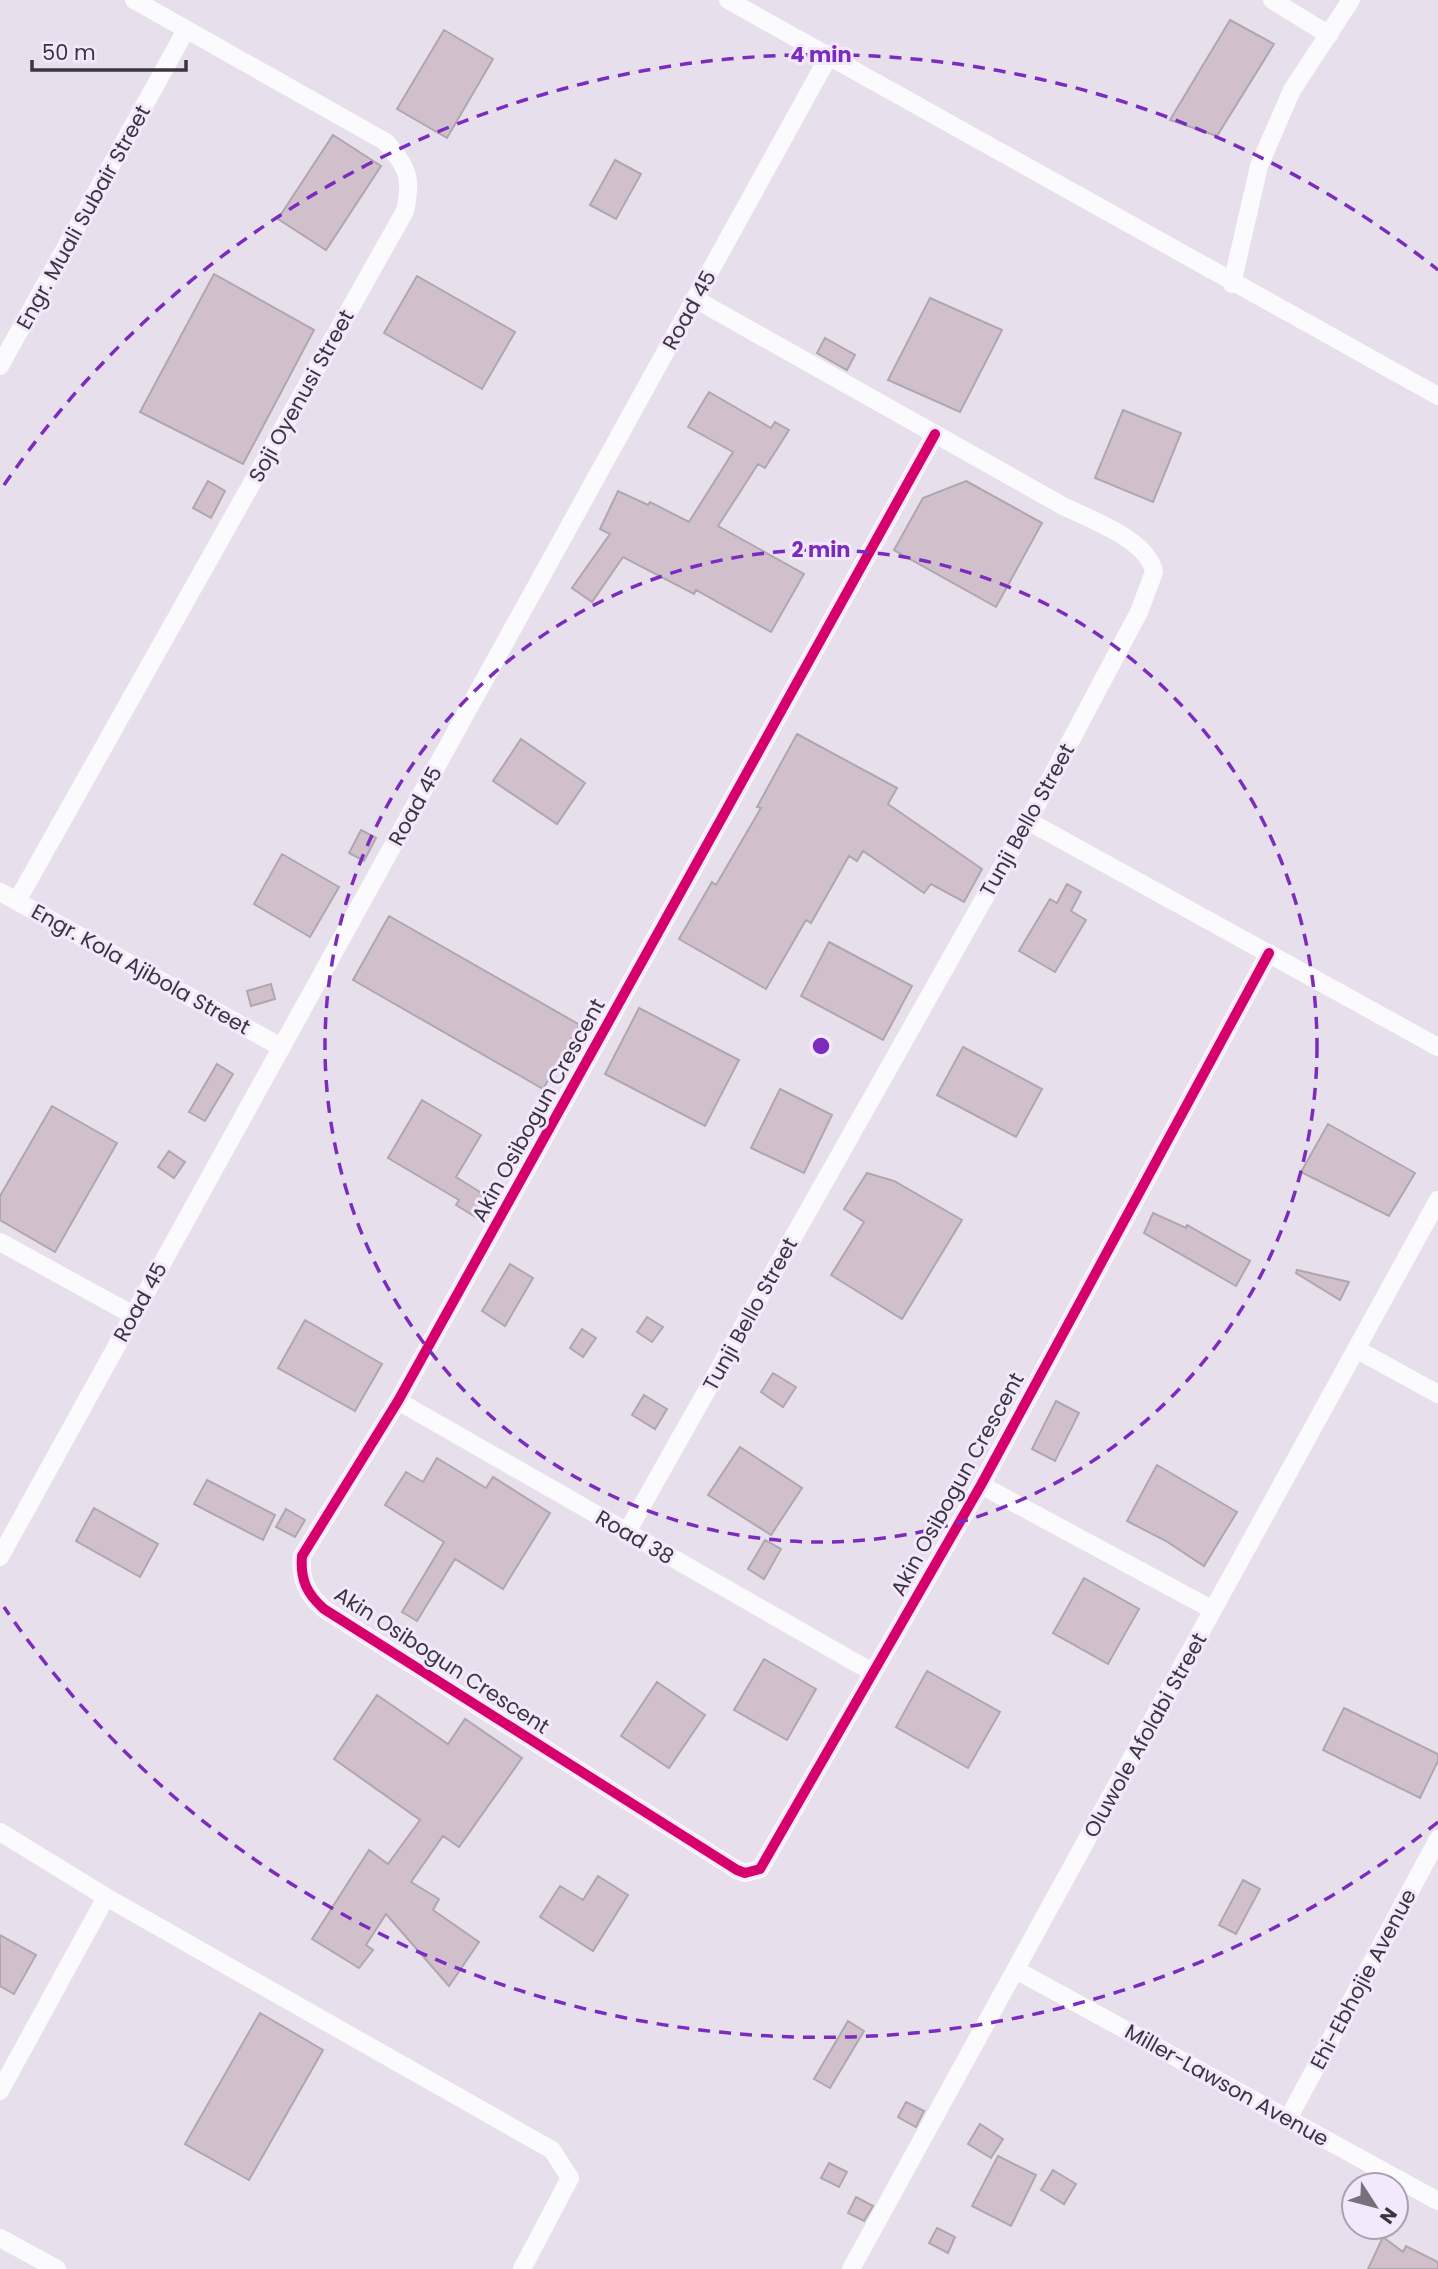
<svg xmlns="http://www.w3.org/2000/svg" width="1438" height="2269" viewBox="0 0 1438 2269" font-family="Poppins,sans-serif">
<rect width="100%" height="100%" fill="#e7e0ec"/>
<path fill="#d1c0cc" stroke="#afa7ae" stroke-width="2" d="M1230 20 1274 44 1217 136 1170 120Z
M444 30 493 59 447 138 397 109Z
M333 135 381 166 326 250 278 219Z
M615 160 641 174 616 219 590 205Z
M214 274 314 330 243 464 140 412Z
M417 276 515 332 482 389 384 333Z
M930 298 1002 330 960 412 888 380Z
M825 338 855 355 847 370 817 353Z
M709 392 771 428 775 422 789 430 765 468 758 464 718 526 804 574 771 632 696 590 694 594 623 557 592 602 572 588 610 534 600 529 618 491 648 505 650 502 689 522 733 452 688 427Z
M1123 410 1181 433 1153 502 1095 478Z
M208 481 225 491 211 518 193 508Z
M966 481 1042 523 996 607 894 550 923 498Z
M797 734 897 788 888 804 982 869 964 902 931 884 924 893 863 851 857 861 849 856 811 923 806 920 766 989 679 939 712 882 716 885 761 808 757 807Z
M521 739 585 783 557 824 493 781Z
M361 830 376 838 364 861 349 853Z
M282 854 339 887 310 937 254 904Z
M1067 884 1081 892 1071 911 1086 920 1055 972 1019 951 1050 899 1057 903Z
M389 916 580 1025 543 1089 353 980Z
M829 942 912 986 883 1040 801 996Z
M271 984 275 999 251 1006 247 991Z
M639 1008 739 1060 705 1126 605 1074Z
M963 1047 1042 1089 1016 1137 937 1095Z
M217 1064 233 1074 205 1121 189 1112Z
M780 1089 832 1115 804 1173 751 1148Z
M422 1100 481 1135 456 1177 491 1199 479 1219 456 1205 459 1200 388 1158Z
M52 1106 117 1143 55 1252 0 1220V1196Z
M1328 1124 1415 1173 1389 1216 1301 1172Z
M169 1151 185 1162 174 1178 158 1167Z
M867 1173 894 1181 962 1220 902 1319 831 1275 864 1222 844 1209Z
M1153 1213 1186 1228 1187 1225 1250 1261 1236 1286 1144 1233Z
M510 1264 533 1278 505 1326 482 1311Z
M1297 1270 1349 1282 1340 1300 1296 1273Z
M647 1317 663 1327 652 1342 637 1332Z
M305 1320 382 1364 355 1411 278 1368Z
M582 1329 596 1338 583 1357 570 1348Z
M773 1373 796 1387 783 1407 761 1392Z
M644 1395 667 1409 655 1429 632 1415Z
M1056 1401 1079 1413 1055 1461 1032 1449Z
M740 1447 802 1488 771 1535 708 1495Z
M437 1458 486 1488 493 1477 550 1513 503 1589 455 1559 417 1621 402 1612 444 1542 385 1505 406 1472 423 1482Z
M1157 1465 1237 1512 1204 1566 1166 1541 1127 1521Z
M207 1480 275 1515 263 1540 194 1504Z
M94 1508 158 1544 140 1577 76 1541Z
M286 1509 305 1520 295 1537 276 1527Z
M765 1540 781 1549 764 1579 748 1569Z
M1084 1578 1139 1609 1108 1664 1053 1633Z
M764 1659 816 1689 787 1740 734 1710Z
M927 1671 1000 1712 968 1768 896 1727Z
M657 1682 705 1715 669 1768 621 1736Z
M377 1695 448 1744 465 1719 522 1758 459 1847 443 1836 411 1882 439 1899 433 1910 479 1942 449 1986 386 1914 366 1945 373 1950 359 1968 312 1939 369 1850 388 1864 420 1820 334 1759Z
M1344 1708 1438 1754V1761L1420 1798 1323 1750Z
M598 1876 628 1895 593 1951 540 1917 560 1886 583 1900Z
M1243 1880 1260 1889 1236 1934 1219 1925Z
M0 1935 36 1955 14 1994 0 1986Z
M260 2013 323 2050 249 2180 185 2144Z
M848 2021 864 2031 830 2088 814 2079Z
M906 2102 924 2111 916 2127 898 2117Z
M980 2124 1003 2139 991 2158 968 2144Z
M998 2156 1036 2175 1011 2226 972 2206Z
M829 2163 847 2172 839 2187 821 2178Z
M1053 2170 1076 2184 1064 2204 1041 2190Z
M856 2197 873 2206 864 2221 848 2213Z
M937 2228 955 2237 948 2253 929 2243Z
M1383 2237 1403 2252 1406 2246 1438 2262V2269H1368Z"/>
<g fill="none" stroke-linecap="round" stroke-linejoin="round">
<path stroke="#fbfafc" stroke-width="18" d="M728 0 1438 396
M1272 0 1329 35
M1232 284 1259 166 1292 90 1351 0
M0 366 186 30
M935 434 398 1401 302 1556C300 1580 307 1594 324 1609L737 1870 745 1873 760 1869 981 1485 1269 953
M1028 821 1438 1047
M0 892 281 1047
M17 901 405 211C413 176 407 168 386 142L134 0
M0 1242 133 1315
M1356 1349 1438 1394
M398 1401 872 1672
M981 1485 1213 1610
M627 1532 1028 821 1139 612 1154 572C1149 540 1089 519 1063 506L695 299
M0 1557 830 54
M0 1832 106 1897 552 2150 570 2178 522 2269
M1016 1970 1438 2201
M0 2091 106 1897
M1288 2119 1438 1839
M0 2238 57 2269
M851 2269 1438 1200"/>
<defs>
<path id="cycleway" d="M935 434 398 1401 302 1556C300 1580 307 1594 324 1609L737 1870 745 1873 760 1869 981 1485 1269 953"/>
</defs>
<use href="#cycleway" stroke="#f4e9fc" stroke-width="15"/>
<use href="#cycleway" stroke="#d6006c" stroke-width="10"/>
</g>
<g fill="none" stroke="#7b2cbf" stroke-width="3.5" stroke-dasharray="12 9">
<circle cx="821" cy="1046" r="496"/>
<path d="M1438 1822A991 991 0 0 1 4 1607M4 485A991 991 0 0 1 1438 270"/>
</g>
<g text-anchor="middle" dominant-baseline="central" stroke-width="6" stroke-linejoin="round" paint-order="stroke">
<g font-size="21" fill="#3b353f" stroke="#f4e9fc">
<text transform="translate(83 217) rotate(-61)">Engr. Muali Subair Street</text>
<text transform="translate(689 310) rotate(-61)">Road 45</text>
<text transform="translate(301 396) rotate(-61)">Soji Oyenusi Street</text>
<text transform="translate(415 806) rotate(-61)">Road 45</text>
<text transform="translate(1027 820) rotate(-61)">Tunji Bello Street</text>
<text transform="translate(141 969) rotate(29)">Engr. Kola Ajibola Street</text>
<text transform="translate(538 1110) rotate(-61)">Akin Osibogun Crescent</text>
<text transform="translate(140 1302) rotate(-61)">Road 45</text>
<text transform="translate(750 1314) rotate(-61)">Tunji Bello Street</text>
<text transform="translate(957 1484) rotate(-61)">Akin Osibogun Crescent</text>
<text transform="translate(635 1537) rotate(30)">Road 38</text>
<text transform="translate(442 1660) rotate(33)">Akin Osibogun Crescent</text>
<text transform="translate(1145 1735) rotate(-61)">Oluwole Afolabi Street</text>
<text transform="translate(1363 1979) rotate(-62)">Ehi-Ebhojie Avenue</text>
<text transform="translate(1227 2085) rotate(29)">Miller-Lawson Avenue</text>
</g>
</g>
<circle cx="821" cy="1046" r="10" fill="#7b2cbf" stroke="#f4e9fc" stroke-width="3.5"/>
<g font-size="21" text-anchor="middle" font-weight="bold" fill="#7b2cbf" stroke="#f4e9fc" stroke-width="6" stroke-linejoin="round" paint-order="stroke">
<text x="821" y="62">4 min</text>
<text x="821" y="557">2 min</text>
</g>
<g transform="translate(1375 2206) rotate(126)"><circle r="33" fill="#f4e9fc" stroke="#aaa1b0" stroke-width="2"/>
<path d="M0-5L12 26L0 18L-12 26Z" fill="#77717c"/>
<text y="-10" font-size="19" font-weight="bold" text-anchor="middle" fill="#3b353f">N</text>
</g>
<path d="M32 60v10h154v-10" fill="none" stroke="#3b353f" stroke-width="3.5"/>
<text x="42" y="60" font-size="21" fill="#3b353f" stroke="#f4e9fc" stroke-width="5" paint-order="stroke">50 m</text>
</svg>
